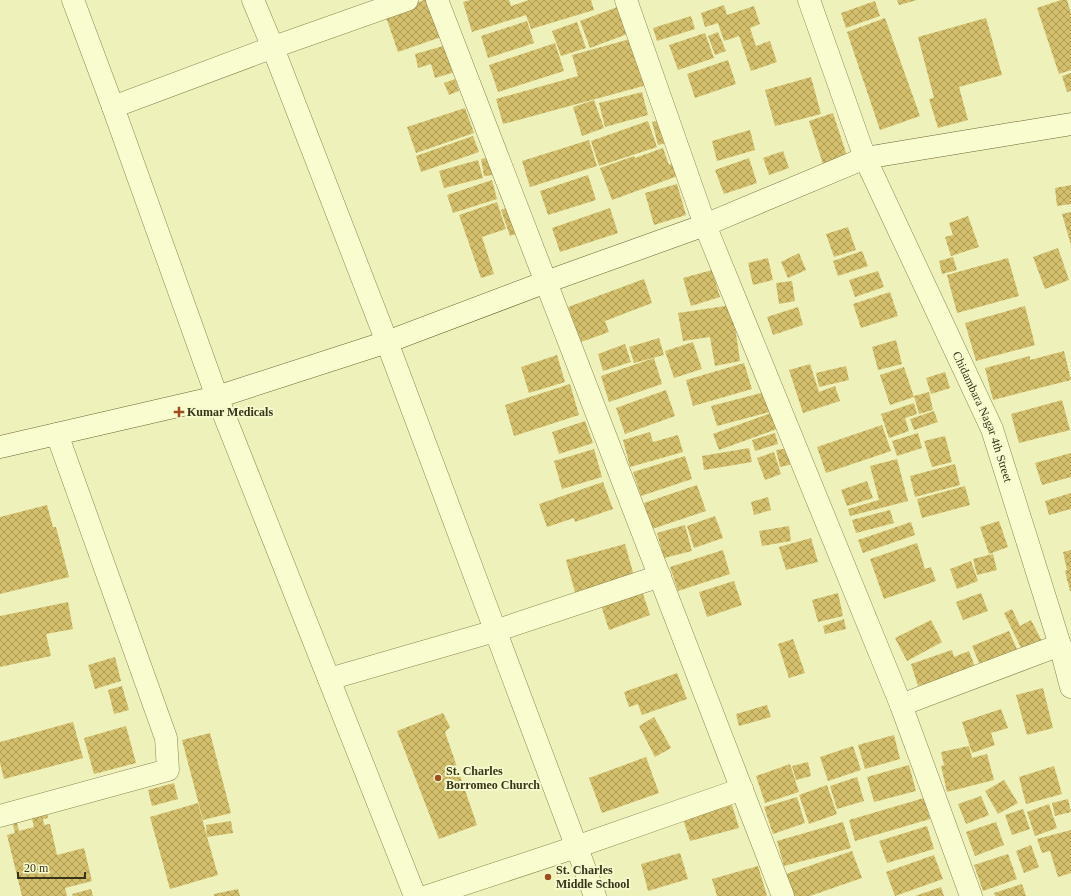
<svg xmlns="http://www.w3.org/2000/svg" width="1071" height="896" viewBox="0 0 1071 896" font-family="'Times New Roman',serif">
<defs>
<pattern id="building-cross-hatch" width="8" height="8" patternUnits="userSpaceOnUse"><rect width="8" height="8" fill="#d4bf6c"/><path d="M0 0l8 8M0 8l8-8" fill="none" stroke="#ad9c58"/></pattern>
</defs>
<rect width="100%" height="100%" fill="#eef2ba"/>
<path fill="url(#building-cross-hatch)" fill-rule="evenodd" d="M424 0H429L441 37 398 52 385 14Z
M470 0H509L511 6 529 0H591L594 10 531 29 526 15 472 32 463 2Z
M897 0H917L899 5Z
M1061 0H1067L1071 13V70L1059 74 1037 8Z
M875 1 880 16 846 28 841 13Z
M724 5 727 15 754 6 760 24 750 28 756 46 770 41 777 62 751 71 739 36 724 41 718 23 705 27 701 13Z
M620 6 630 33 590 48 580 21Z
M691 16 695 29 657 41 653 28Z
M885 18 920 116 880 130 847 32Z
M986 18 1002 75 959 87 968 120 938 128 929 99 934 98 918 37Z
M527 21 534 43 488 58 481 36Z
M577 22 586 48 561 56 552 31Z
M718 32 726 51 715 55 708 36Z
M705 33 714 58 678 70 669 45Z
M634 38 647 85 503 124 496 99 578 76 572 55Z
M555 43 564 71 498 92 489 65Z
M447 45 455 72 435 78 431 64 418 68 415 54Z
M728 60 736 84 695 98 687 74Z
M1071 73V91L1067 92 1062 76Z
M811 77 821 114 775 126 765 90Z
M455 79 459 91 449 95 444 83Z
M642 92 648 115 605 127 599 103Z
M594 100 604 128 582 136 573 107Z
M465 108 474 133 416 153 407 127Z
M833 113 847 156 823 164 809 121Z
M665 119 671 142 658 145 652 122Z
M648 121 657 147 599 166 591 141Z
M750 130 755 150 717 161 712 141Z
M473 136 479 152 421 172 416 156Z
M589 140 597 166 530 187 522 161Z
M663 148 669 165 678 161 683 174 612 200 600 168 634 156 635 158Z
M783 151 789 168 769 175 763 158Z
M491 157 493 175 484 176 481 159Z
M749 158 757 183 724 194 715 170Z
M478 160 483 178 444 188 439 171Z
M588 175 596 200 548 215 540 191Z
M492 180 497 199 453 213 447 195Z
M677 184 686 215 654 225 645 193Z
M1071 185V204L1057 206 1055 188Z
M497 202 506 229 482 237 494 274 481 278 459 215Z
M514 205 524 231 510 236 501 210Z
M610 208 618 233 560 252 552 228Z
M1071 212V245L1062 214Z
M968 216 979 247 951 256 945 237 953 235 949 223Z
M848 227 856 250 834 257 826 234Z
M1058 248 1069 280 1045 289 1033 257Z
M862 251 868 266 838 276 833 261Z
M799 253 806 270 788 278 781 262Z
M953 257 957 270 942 274 939 261Z
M768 258 773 280 753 285 748 263Z
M1008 258 1019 296 957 313 947 275Z
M712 270 720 297 691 306 683 278Z
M878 271 884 287 855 297 849 280Z
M644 279 652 303 605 321 609 332 581 342 568 307Z
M792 281 795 301 779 304 776 283Z
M890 292 898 316 861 328 853 304Z
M732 305 740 361 715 366 710 337 683 341 678 313Z
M1025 306 1035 345 976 361 965 323Z
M798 307 803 325 773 335 767 317Z
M659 338 664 355 634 363 629 347Z
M896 340 902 364 878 370 872 347Z
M693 342 702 369 674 378 665 351Z
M625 344 631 362 603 371 598 354Z
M1064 351 1071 380 993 400 985 368 1030 356V360Z
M557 355 565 382 529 393 521 367Z
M654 358 662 384 609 402 601 376Z
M744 363 752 389 693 406 686 380Z
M810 364 819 392 835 386 840 401 803 413 789 370Z
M846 366 849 380 819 387 816 373Z
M904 367 914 397 890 405 880 375Z
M945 372 950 388 931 394 926 378Z
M570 384 579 415 514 436 505 405Z
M666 390 675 416 625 434 616 408Z
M765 392 770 412 717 426 711 406Z
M929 392 933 410 919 414 914 396Z
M1062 400 1070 430 1019 443 1011 414Z
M914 403 917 414 905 418 909 431 889 438 881 414Z
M934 411 938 422 914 430 910 419Z
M771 413 777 429 719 450 713 434Z
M585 421 593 443 559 454 552 432Z
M882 425 891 451 826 473 817 447Z
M650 432 653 442 678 435 683 452 630 467 623 440Z
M775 433 778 444 755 451 752 440Z
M918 433 922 448 897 456 892 441Z
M945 436 952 462 932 467 924 441Z
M749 448 752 462 704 470 702 456Z
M789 448 793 464 780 467 776 450Z
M594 449 602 477 562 489 554 461Z
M774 452 781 474 765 480 757 458Z
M1071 453V477L1042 485 1035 463Z
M685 456 692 479 641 496 633 472Z
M897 459 908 501 850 516 848 509 879 500 870 466Z
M955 464 960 485 915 497 910 476Z
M867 481 873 498 847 506 841 490Z
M603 482 613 509 575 522 574 518 547 527 539 504Z
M697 485 706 511 652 529 644 503Z
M965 486 970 505 922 518 917 499Z
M1071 493V509L1049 515 1045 501Z
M768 497 771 510 754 515 751 502Z
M47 505 53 527H56L69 577 0 594V517Z
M890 510 894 523 856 533 852 520Z
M715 516 723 538 694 548 687 526Z
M999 521 1008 547 989 554 980 527Z
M911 522 915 535 863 553 858 540Z
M685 525 692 551 664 558 657 533Z
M789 526 791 541 762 546 759 531Z
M811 538 818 562 786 570 779 547Z
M917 543 925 569 931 567 936 581 884 599 870 559Z
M625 544 634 576 575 592 566 560Z
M723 550 730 574 678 591 670 567Z
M1071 550V591H1070L1065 571 1067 570 1063 552Z
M993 554 997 570 977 575 973 559Z
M971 561 978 581 957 589 950 569Z
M734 581 742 605 707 617 699 592Z
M642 591 650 615 609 630 601 605Z
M838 593 843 616 818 622 812 600Z
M981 593 988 611 963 620 956 602Z
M68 602 73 629 46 634 51 656 0 667V616Z
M1012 609 1020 626 1031 620 1045 647 1025 656 1004 613Z
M844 619 846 629 825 634 823 626Z
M931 620 942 642 907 661 895 638Z
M1009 631 1020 656 983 672 972 646Z
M793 639 805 673 789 678 778 644Z
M952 650 954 657 969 651 975 667 918 686 911 664Z
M115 657 121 681 95 689 88 665Z
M677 673 687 699 642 715 638 704 629 707 624 692Z
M122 686 129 710 114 714 108 690Z
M1043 688 1053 728 1027 735 1016 695Z
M767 705 771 717 739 726 736 714Z
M1001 709 1008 728 991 733 995 745 972 753 962 722Z
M443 713 450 727 445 732 477 825 439 839 397 731Z
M654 717 671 748 655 757 639 726Z
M73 722 83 758 4 779 0 763V742Z
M126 726 136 763 94 774 84 738Z
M210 733 231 813 203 820 182 740Z
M894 735 900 759 865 769 858 745Z
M853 746 861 770 828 781 820 757Z
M969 746 972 758 944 765 941 752Z
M987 754 994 780 947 792 941 766Z
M646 757 659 793 602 813 589 778Z
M808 762 811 776 796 780 792 766Z
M790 764 799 792 765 803 756 776Z
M909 765 916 791 874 802 867 777Z
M1054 766 1062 794 1026 804 1019 777Z
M857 777 864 801 837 809 830 786Z
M1004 780 1018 803 998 814 985 791Z
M174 783 178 799 152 806 148 790Z
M827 785 837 814 809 824 799 795Z
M981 796 989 815 966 824 958 804Z
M797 797 805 823 773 834 764 807Z
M924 798 930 819 855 841 849 820Z
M1068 799 1071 812 1055 816 1052 803Z
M198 803 207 837 206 825 231 821 233 833 207 837 218 875 170 889 150 817Z
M45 804 48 818 43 819 44 825 50 824 57 855 84 848 92 881 65 888 67 896H22L7 835 15 833 13 824 6 826 3 814ZM32 819 34 827 19 831 17 823Z
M1049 804 1057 828 1035 836 1027 812Z
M732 805 739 828 690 841 683 819Z
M1023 809 1030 829 1012 835 1005 815Z
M843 822 851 848 784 866 777 841Z
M996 822 1004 845 975 856 966 832Z
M927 826 934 849 887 863 879 841Z
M1071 830V873L1058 877 1050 851 1042 853 1037 839Z
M1031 845 1039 867 1024 873 1016 851Z
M852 851 862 878 810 896H793L786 874Z
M680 853 688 879 648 891 641 864Z
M1008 854 1017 879 983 891 974 865Z
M934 855 943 879 895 896 886 872Z
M758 866 767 896H717L712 879Z
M1022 884 1026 896H995L994 893Z
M941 887 944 896H915Z
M91 889 93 896H73L72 894Z
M238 889 240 896H214V894Z"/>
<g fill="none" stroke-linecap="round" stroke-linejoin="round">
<defs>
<g id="street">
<path d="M73 0 113 107 217 397 415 896"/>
<path d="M253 0 273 48 387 342 595 896"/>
<path d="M437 0 783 896"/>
<path d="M626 0 705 225 901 705 971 896"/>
<path id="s1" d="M809 0 865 158 992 429 1060 645 1071 687"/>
<path d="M113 107 271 48 407 0"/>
<path d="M329 679 495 631 660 576"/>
<path d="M901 705 1060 645"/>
<path d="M0 816 168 770 166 738 57 434"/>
<path d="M428 896 576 847 742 789"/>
</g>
<path id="secondary" d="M0 447 217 397 387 342 546 282 705 225 865 158 1071 124"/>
</defs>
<use href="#street" stroke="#8b8553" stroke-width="23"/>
<use href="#secondary" stroke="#6c6536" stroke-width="23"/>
<use href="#street" stroke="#f9fcce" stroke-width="22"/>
<use href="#secondary" stroke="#f9fcce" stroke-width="22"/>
</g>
<g fill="#a04d1d" stroke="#f5f9cb" stroke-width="1.5">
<path d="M177 406h4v4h4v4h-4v4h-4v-4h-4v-4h4z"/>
<circle cx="438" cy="778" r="4"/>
<circle cx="548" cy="877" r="4"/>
</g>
<g text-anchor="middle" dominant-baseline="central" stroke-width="4" stroke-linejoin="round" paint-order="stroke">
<g font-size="12" font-weight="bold" fill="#38341a" stroke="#f5f9cb" text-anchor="start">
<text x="187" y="412">Kumar Medicals</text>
<text x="446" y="771">St. Charles<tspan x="446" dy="14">Borromeo Church</tspan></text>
<text x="556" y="870">St. Charles<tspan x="556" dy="14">Middle School</tspan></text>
</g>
<g font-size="12" fill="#38341a" stroke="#f5f9cb">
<text stroke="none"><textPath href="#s1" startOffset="452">Chidambara Nagar 4th Street</textPath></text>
</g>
</g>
<path d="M18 872v6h67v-6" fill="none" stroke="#38341a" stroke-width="2"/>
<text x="24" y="872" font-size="12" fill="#38341a" stroke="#f5f9cb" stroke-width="3" paint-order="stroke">20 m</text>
</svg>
